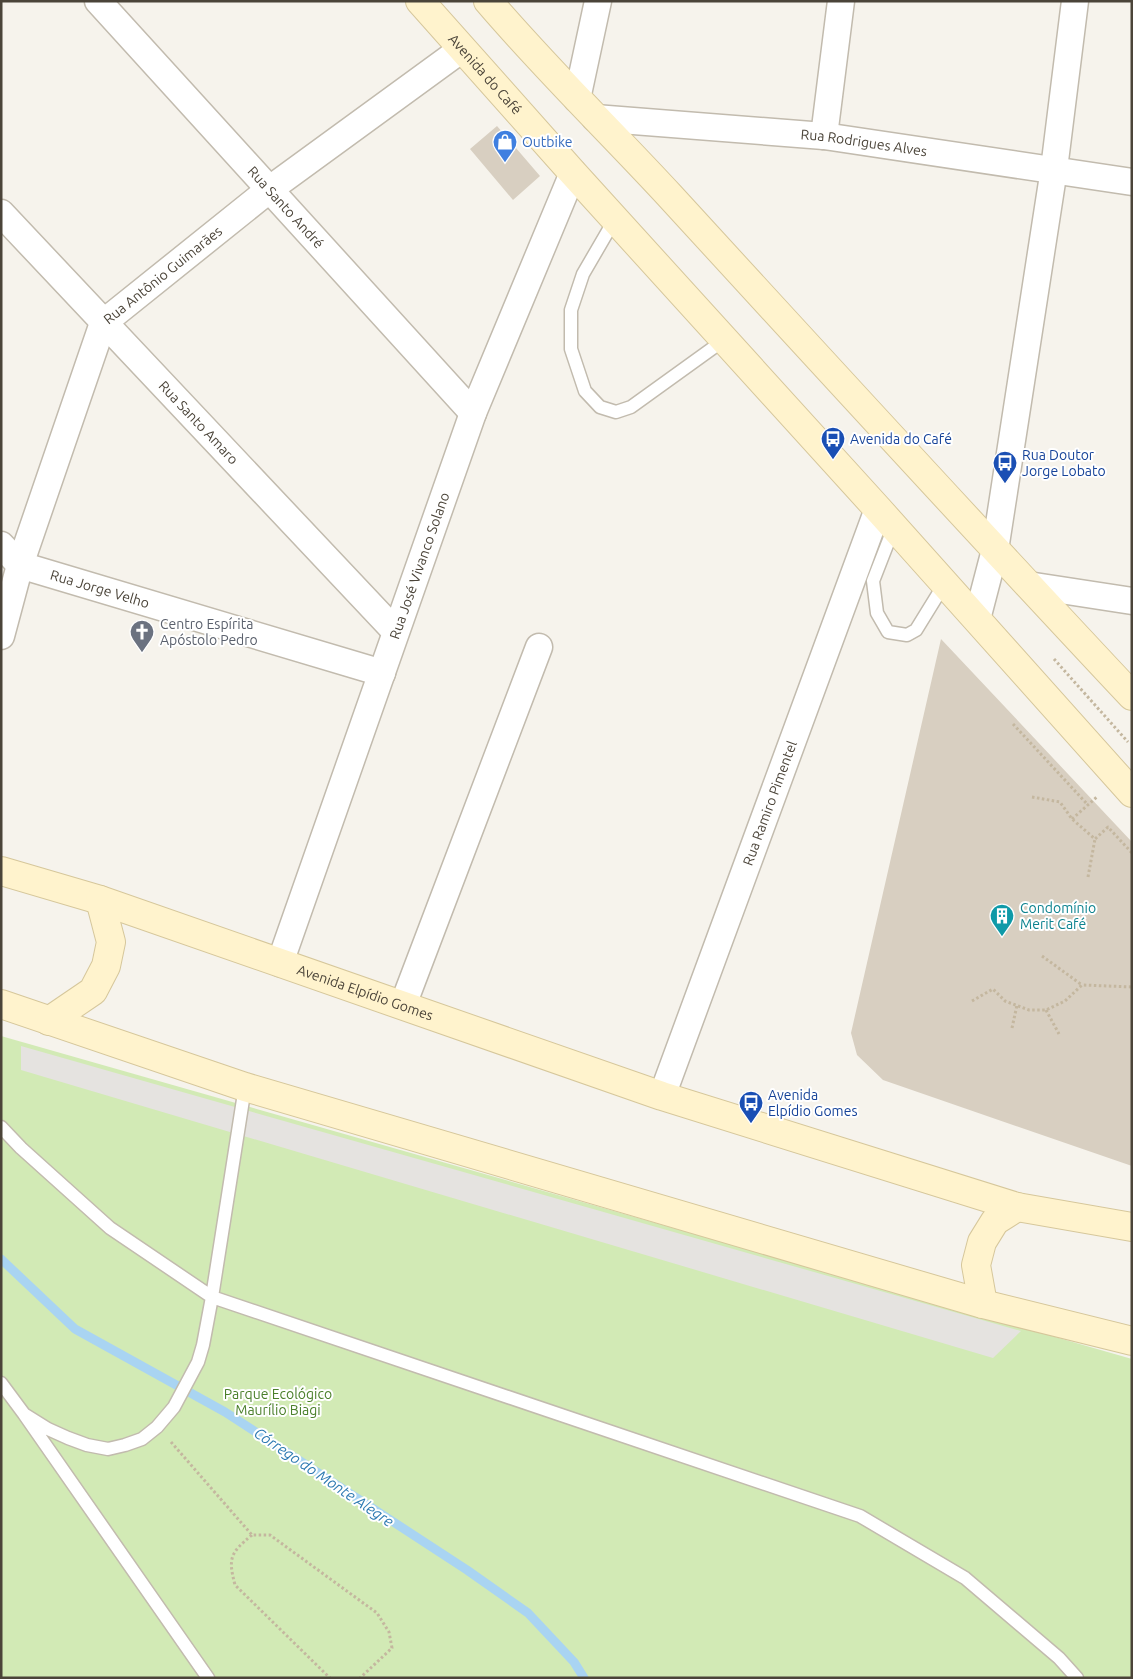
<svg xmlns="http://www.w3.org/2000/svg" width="1133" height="1679" viewBox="0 0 1133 1679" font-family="Ubuntu,sans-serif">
<rect width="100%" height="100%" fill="#f6f3ec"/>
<path fill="#d2eab5" d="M1 1036 1132 1359V1678H1Z"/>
<path fill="#e5e3e0" d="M21 1046 1021 1331 993 1358 21 1070Z"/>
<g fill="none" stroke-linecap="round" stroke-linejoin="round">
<path stroke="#a9d4f2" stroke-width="9" d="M1 1259 75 1329 225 1412 467 1570 528 1613 574 1662 584 1678"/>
</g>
<path fill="#d8cfc1" d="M497 126 540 176 513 200 470 149Z
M941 639 1132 842V1166L883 1080 857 1055 851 1033Z"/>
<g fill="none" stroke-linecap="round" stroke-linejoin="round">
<defs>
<path id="lane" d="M615 219 583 274 571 310V349L585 391 600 407 616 412 631 407 724 340
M894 527 873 581 877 613 888 632 907 635 916 630 945 583
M1 1127 21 1148 110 1228 212 1297 860 1516 965 1578 1059 1658 1077 1678
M1 1383 24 1414 208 1678
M24 1414 48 1429 68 1438 87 1445 108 1449 125 1445 142 1439 157 1427 174 1407 198 1362 203 1345 212 1297 245 1087"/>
<g id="street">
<path id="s1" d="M98 1 473 413"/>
<path d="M577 99 598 1"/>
<path id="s2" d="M595 118 824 136 1132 182"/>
<path d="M824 136 841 1"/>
<path id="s3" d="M1 213 395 631"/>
<path id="s4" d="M1 545 20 565 382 673"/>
<path d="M1028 585 1132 601"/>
<path d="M977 619 995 550 1054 169 1075 1"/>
<path id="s5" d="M1 636 20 565 103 323 270 189 462 49"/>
<path id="s6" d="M280 963 473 413 573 173"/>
<path d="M403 1005 539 647"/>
<path id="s7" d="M662 1096 878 509"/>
</g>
<g id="secondary">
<path id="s8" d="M420 1 573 173 878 509 1132 793"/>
<path d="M488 1C546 69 610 131 670 196 823 363 977 531 1132 696"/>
<path id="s9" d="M1 871 100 900 662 1096 1017 1207 1132 1227"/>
<path d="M1 1004 245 1087 983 1304 1132 1341"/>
<path d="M49 1021 93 991 106 966 111 942 100 900"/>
<path d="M983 1304 976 1265 982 1242 995 1221 1017 1207"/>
</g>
</defs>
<use href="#lane" stroke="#c2bbae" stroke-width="15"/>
<use href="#street" stroke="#c2bbae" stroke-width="29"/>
<use href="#secondary" stroke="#d6c79b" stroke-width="30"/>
<path stroke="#c4b79f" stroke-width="3" stroke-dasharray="2.5 2.5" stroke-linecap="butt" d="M1054 659 1128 742
M1013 724 1088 805
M1032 797 1060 802 1072 819 1095 839 1108 827 1132 853
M1072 819 1098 796
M1088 877 1095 839
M1042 956 1082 985
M972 1001 993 989 1005 1001 1029 1010H1046L1065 1001 1082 985 1132 987
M1046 1010 1059 1034
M1012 1028 1017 1005
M171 1442 252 1535H270L377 1613 389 1632 392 1648 360 1678
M252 1535C230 1553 228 1558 235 1585L330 1678"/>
<use href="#lane" stroke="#fff" stroke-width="12"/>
<use href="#street" stroke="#fff" stroke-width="26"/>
<use href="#secondary" stroke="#fff3cd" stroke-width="28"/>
</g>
<defs>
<symbol id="shop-pin" viewBox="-11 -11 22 30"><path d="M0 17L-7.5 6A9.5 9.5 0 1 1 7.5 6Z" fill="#3f7fe0" stroke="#fff"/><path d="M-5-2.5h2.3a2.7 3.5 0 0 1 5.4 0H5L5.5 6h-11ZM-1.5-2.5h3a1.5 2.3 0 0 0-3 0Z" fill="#fff"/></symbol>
<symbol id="bus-pin" viewBox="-11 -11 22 30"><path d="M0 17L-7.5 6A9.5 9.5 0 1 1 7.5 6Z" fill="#1a4fb4" stroke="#fff"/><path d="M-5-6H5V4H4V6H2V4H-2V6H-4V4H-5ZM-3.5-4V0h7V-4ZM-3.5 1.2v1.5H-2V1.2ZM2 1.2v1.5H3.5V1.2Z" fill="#fff"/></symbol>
<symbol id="church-pin" viewBox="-11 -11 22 30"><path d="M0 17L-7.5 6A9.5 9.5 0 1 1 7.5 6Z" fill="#6b7280" stroke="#fff"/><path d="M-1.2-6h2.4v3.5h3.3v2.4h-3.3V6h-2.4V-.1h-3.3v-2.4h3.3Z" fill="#fff"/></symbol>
<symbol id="building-pin" viewBox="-11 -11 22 30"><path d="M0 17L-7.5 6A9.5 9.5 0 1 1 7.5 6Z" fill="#0f9aa8" stroke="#fff"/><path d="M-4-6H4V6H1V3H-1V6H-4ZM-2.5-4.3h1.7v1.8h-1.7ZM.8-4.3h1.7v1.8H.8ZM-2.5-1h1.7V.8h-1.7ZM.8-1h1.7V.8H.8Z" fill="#fff"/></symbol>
</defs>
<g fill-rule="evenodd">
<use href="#shop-pin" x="491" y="128" width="28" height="38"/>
<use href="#bus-pin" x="819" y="425" width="28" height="38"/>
<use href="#bus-pin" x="991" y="449" width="28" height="38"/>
<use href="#church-pin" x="128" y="618" width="28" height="38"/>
<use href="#building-pin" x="988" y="902" width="28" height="38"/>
<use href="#bus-pin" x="737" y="1089" width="28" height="38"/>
</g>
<g text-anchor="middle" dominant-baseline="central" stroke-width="4" stroke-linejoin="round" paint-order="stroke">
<g font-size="14" fill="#4b4439" stroke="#fff">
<text stroke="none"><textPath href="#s8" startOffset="98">Avenida do Café</textPath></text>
<text stroke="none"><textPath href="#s2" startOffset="270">Rua Rodrigues Alves</textPath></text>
<text stroke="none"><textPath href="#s1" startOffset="279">Rua Santo André</textPath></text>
<text stroke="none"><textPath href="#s5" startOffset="406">Rua Antônio Guimarães</textPath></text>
<text stroke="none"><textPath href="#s3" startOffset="288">Rua Santo Amaro</textPath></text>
<text stroke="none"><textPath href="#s6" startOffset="421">Rua José Vivanco Solano</textPath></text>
<text stroke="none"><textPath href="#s4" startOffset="111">Rua Jorge Velho</textPath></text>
<text stroke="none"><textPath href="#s7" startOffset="312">Rua Ramiro Pimentel</textPath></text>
<text stroke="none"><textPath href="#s9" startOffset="384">Avenida Elpídio Gomes</textPath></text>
</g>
<g font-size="14" fill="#366cbe" stroke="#fff" text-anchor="start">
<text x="522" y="142">Outbike</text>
</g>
<g font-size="14" fill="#164399" stroke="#fff" text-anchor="start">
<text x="850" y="439">Avenida do Café</text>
<text x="1022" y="455">Rua Doutor<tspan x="1022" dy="16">Jorge Lobato</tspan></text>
<text x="768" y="1095">Avenida<tspan x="768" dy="16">Elpídio Gomes</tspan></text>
</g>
<g font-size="14" fill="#5b616d" stroke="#fff" text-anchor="start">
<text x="160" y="624">Centro Espírita<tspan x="160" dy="16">Apóstolo Pedro</tspan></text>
</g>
<g font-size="14" fill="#0d838f" stroke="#fff" text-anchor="start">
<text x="1020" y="908">Condomínio<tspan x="1020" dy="16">Merit Café</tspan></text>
</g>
<g font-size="14" fill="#4a7f2a" stroke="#fff">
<text x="278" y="1394">Parque Ecológico<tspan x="278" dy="16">Maurílio Biagi</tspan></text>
</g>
<g font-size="15" font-style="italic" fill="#2e7ab2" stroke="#fff">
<text transform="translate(324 1477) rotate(34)">Córrego do Monte Alegre</text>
</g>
</g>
<rect width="1133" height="1679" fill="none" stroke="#4b4439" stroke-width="5"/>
</svg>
